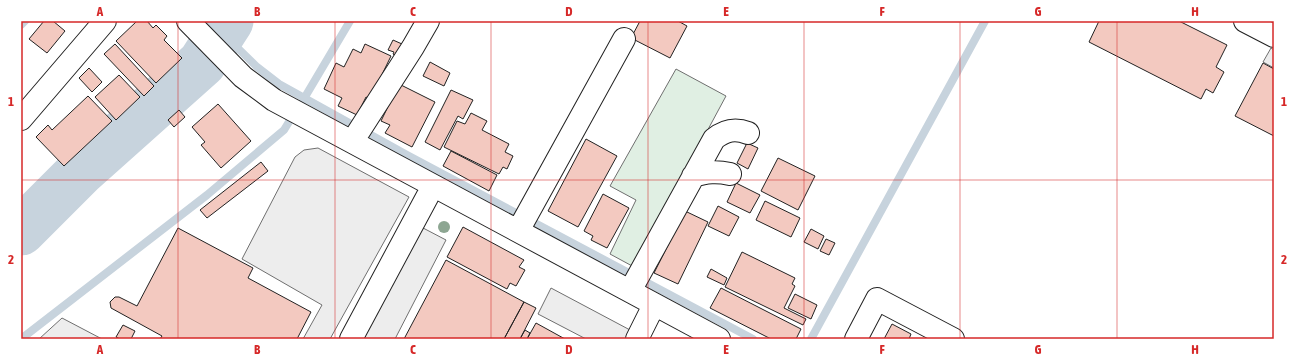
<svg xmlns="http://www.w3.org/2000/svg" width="1295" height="360" viewBox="0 0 1295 360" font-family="'Asap Condensed',sans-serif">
<rect width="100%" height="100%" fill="#fff"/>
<path fill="#e0efe3" stroke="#6f6f6f" d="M676 69 726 96 634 267 610 254 636 200 610 186Z"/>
<path fill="#ededed" stroke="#6f6f6f" d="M1271 48 1274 50V68L1263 62Z
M318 148 409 197 330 339H303L322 305 242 259 295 157 304 150Z
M404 218 446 240 395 339H340Z
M551 288 647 339H586L538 314Z
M62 318 102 339H39Z"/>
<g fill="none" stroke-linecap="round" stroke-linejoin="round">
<path stroke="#c7d3dd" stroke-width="8" d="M210 21 257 67 279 84 407 155 753 339
M21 25 25 21
M302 102 350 21
M21 339 207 195 284 130 295 112
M811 339 985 21"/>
<path stroke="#c7d3dd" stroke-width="49" d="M21 231 81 171 202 63 229 21"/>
</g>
<path fill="#f3c9c0" stroke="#222" d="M44 21H53L65 31 47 53 29 39Z
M137 21H147L153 28 156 25 167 36 164 40 182 58 156 83 116 41Z
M640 21H678L687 26 670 58 631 38Z
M1099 21H1179L1227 45 1216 67 1224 72 1213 93 1206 89 1201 99 1089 42Z
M393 40 402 44 396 56 393 54 394 52 388 50Z
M115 44 154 86 144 96 104 54Z
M365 44 391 56 370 99 366 97 357 115 338 106 342 98 324 89 336 63 344 67 353 49 361 53Z
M430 62 450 73 444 86 423 76Z
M1263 63 1274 69V136L1235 116Z
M89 68 102 82 92 92 79 78Z
M119 75 140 97 116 120 95 97Z
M399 84 435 102 412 147 385 133 390 125 381 121Z
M451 90 473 100 463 119 458 116 440 150 425 142Z
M88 96 112 121 64 166 36 137 48 125 52 130Z
M218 104 251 141 221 168 201 145 205 142 192 127Z
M179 110 185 117 174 127 168 120Z
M471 113 487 121 482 130 509 144 505 152 513 156 507 169 503 167 499 174 444 147 457 121 465 124Z
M586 139 617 156 578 227 548 211Z
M747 143 758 148 748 169 737 163Z
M451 151 497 175 489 191 443 166Z
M778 158 815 176 798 210 761 191Z
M261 162 268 171 207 218 200 210Z
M736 183 760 195 750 213 727 202Z
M603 194 629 208 607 248 591 240 593 236 584 231Z
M765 201 800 218 791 237 756 220Z
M718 206 739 217 729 236 708 226Z
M685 211 708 222 678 284 654 273Z
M463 227 524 260 519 267 525 270 516 286 510 283 507 289 447 257Z
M178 228 253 268 248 278 311 312 297 339H160L162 336 111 308 110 302 115 297H119L137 306Z
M811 229 824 236 818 249 804 242Z
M826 239 835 243 829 255 820 251Z
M742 252 795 278 792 284 795 286 784 308 806 319 803 325 725 287Z
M446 260 524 302 504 339H404Z
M711 269 727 278 724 285 707 277Z
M721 288 801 329 796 339H771L710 308Z
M795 294 817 305 811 319 788 308Z
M524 302 536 308 520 339H504Z
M536 323 565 339H527Z
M892 324 911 334 909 339H884Z
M123 325 135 331 131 339H120L116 337Z
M525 330 530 333 527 339H520Z"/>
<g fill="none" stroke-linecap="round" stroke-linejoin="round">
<defs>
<path id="minor" d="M188 21 243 77 274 100 719 339
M1245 21 1274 36
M21 119 105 21
M352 142 413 47 428 21
M693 176C707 172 716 171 730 174
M518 231 624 39
M630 291 714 139C725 130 735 128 748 133
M351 339 433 186
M637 339 654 305
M856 339 877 299 953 339"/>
</defs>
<use href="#minor" stroke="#222" stroke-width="24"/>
<use href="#minor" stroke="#fff" stroke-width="22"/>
</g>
<circle fill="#8da692" cx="444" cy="227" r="6"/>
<path fill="none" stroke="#d62828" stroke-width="1" stroke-opacity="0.55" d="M178 21V339M335 21V339M491 21V339M648 21V339M804 21V339M960 21V339M1117 21V339M21 180H1274"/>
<rect width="1295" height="360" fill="none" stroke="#ffffff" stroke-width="44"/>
<rect x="22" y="22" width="1251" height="316" fill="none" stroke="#d62828" stroke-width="1.5"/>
<g font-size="13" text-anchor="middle" font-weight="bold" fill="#d62828">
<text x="100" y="16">A</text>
<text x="257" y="16">B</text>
<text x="413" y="16">C</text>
<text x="569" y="16">D</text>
<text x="726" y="16">E</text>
<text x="882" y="16">F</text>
<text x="1038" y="16">G</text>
<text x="1195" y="16">H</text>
<text x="11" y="106">1</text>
<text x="1284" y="106">1</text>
<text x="11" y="264">2</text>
<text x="1284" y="264">2</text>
<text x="100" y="354">A</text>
<text x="257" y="354">B</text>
<text x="413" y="354">C</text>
<text x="569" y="354">D</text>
<text x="726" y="354">E</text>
<text x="882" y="354">F</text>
<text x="1038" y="354">G</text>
<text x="1195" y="354">H</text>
</g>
</svg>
